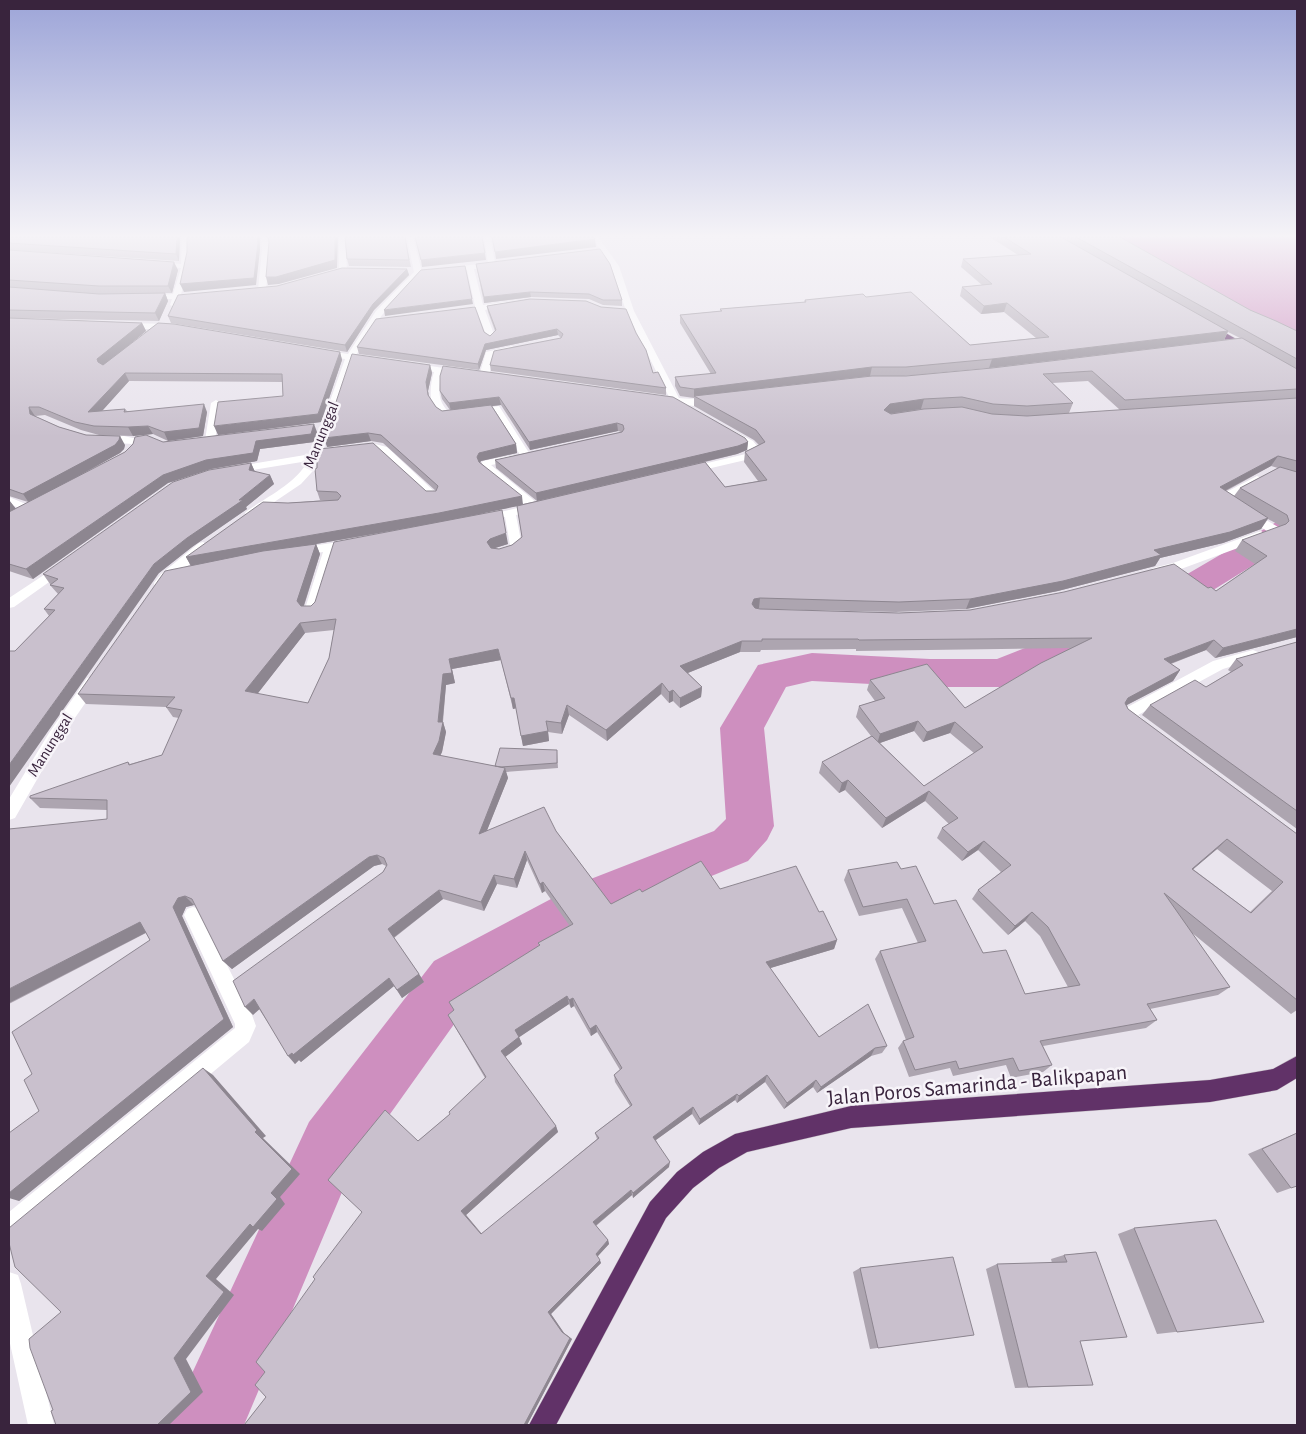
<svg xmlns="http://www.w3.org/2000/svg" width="1306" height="1434" viewBox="0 0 1306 1434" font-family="'Alegreya Sans',sans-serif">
<rect width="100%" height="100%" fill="#e9e4ed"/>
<path fill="#ce8fbf" d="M1106 237H1297V339Z"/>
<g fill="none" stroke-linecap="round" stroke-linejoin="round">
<path fill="#ce8fbf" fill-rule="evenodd" d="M1297 514V538L1210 592 1094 650 1000 687H930L812 681 786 687 764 728 774 826 767 840 748 861 619 914 472 999 353 1166 244 1425H168L309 1122 434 961 583 882 714 831 726 819 720 728 758 665 812 653 930 659H997L1066 632 1184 576 1285 517Z"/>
<defs>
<path id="highway" d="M1208 323 1252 348 1253 350 1249 353 1246 352 1205 328V324Z
M1297 1056V1078L1277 1090 1210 1102 851 1128 747 1152 719 1168 693 1188 666 1218 556 1425H529L650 1202 677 1172 703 1152 735 1134 851 1106 1210 1080 1273 1069Z"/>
</defs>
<use href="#highway" stroke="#c8c2c9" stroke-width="1"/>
<path fill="#fff" fill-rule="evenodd" d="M182 237H188L189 266 181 294 197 293 201 295 197 297 180 298 178 305 174 307 170 305 172 299 144 300V296H147L173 294 181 268 156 266 152 264 156 262 181 264Z
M261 237H267L270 250 266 290 262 292 258 290 262 250Z
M339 237H345L347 270 343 272 339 270Z
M407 237H413L422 272 382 315 356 355 371 357 376 360 371 363 353 360 321 456 312 472 301 484 255 515H247L245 513 247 511C268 496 295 484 308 461L234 473 229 470 234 467 311 454 345 359 322 356 318 353 322 350 348 354 376 311 414 272Z
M484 237H490L495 262 500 264 492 267 474 269 483 305 505 302 509 304 485 310 495 337 491 340 487 337 477 311H470L466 309 475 306 467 270 444 272 440 270 444 268 488 263Z
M592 237H598L619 266 634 311 679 398C692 400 705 397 716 399V403L694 406 658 401V397H669L626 311 611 266Z
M124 323 174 324 178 327 174 330 121 328 120 326Z
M512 346 516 349 515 351 493 356 489 376 487 378H481L479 376 486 352Z
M411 363 463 371V375L442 373C438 388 437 402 450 413L499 406 531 456 530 458H522L493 411C481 413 458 421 447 419 427 415 429 386 434 372L408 368V364Z
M216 400 221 403 215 440 210 443 205 440 211 403Z
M730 429 753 441 762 452 754 458 690 473 686 472 685 470 686 468 750 453 745 445 726 434V430Z
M124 436 137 439 138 441 133 444C122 442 106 446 98 440L103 437Z
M371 443 387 447 437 494 439 496 437 498H429L379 451C371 449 358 453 352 448L353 446Z
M514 455 519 458 518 460 491 465 542 507 540 509 516 515 522 546 516 553 503 556 497 552 499 549 510 545 505 517 483 523 477 519 479 517 526 506 480 466 483 461Z
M1257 476 1263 479 1261 481 1229 498 1278 527 1280 530 1278 533H1270L1215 498Z
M9 497 33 507 35 509 29 512 9 504Z
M1261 531 1267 535 1265 538 1181 569 1157 575 1151 571 1153 568 1173 563Z
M352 540 356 541 358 544 356 547 336 550 318 612 316 615H306L304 612 323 552 298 556 292 552 298 548Z
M203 542 209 546 207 549 165 586H155L154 583 161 574 199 543Z
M62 563 68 567 66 570 14 607 9 608V598Z
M1253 650 1258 652 1260 655 1258 658 1223 669 1138 715 1147 723 1144 727C1135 730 1124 722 1120 714L1122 710 1213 661Z
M92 677 97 678 99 682 97 686 59 741 15 818 9 820V799L49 733 87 678Z
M193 907 199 909 252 1015 256 1026 249 1042 17 1235 9 1239V1212L235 1028V1024L184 915 187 909Z
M9 1272 18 1275 21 1284 54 1425H28L9 1339Z"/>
<use href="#highway" fill="#613268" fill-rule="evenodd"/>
</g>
<path fill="#ada5b0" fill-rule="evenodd" d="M9 237H182H180L179 261 9 250Z
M345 237H406H405L411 267 349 266 347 259Z
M990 237H1120L1250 310 1297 331V637L1215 658 1206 650 1171 664 1180 670 1173 681 1127 705 1128 709 1297 834V1010L1291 1014 1191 932 1230 987 1218 995 1150 1009 1157 1020 1146 1028 1043 1046 1052 1065 1043 1072 1011 1078 1006 1065 953 1076 950 1068 909 1077 898 1048 903 1041 906 1040 875 959 880 951 918 943 902 908 859 916 844 880 848 870 901 869 934 904 1025 994 1068 987 1040 936 1025 921 1008 935 972 899 978 890 1001 872 978 850 962 861 937 838 942 828 949 824 925 801 882 828 845 790 839 793 819 773 822 762 871 736 856 717 859 706 875 701 867 690 870 680 965 708 1070 648 856 651V649L761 650 760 652H740L688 673 702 687 701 697 680 708 673 701 669 703 661 694 607 741 569 715 562 734 548 732 549 741 523 746 516 708 513 709 501 660 452 669 455 683 446 685 443 722 446 732 442 752 440 756 495 766 557 750 558 768 506 772 508 778 487 830 556 831 611 904 642 892 720 889 819 912 837 940 834 949 770 968 819 1037 887 1046 882 1053 871 1056 817 1093 813 1087 784 1109 765 1082 737 1103 735 1100 699 1125 692 1114 656 1140 669 1167 633 1198 632 1195 596 1226 608 1240 609 1244 597 1257 601 1263 551 1314 564 1333 572 1339 527 1425H244L266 1397 265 1372 418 1141 450 1114 485 1078 448 1015 454 1011 449 1002 539 946 538 943 569 925 545 891 542 893 527 860 517 888 497 884 484 911 443 899 394 938 419 974 424 982 402 998 394 986 301 1062 299 1060 295 1064 259 1009 253 1015 383 872 386 866 382 864 374 866 232 969 223 961 196 906 194 905 186 907 182 916 233 1027 19 1201 39 1111 32 1074 150 940 146 933 9 1004 107 819V810L40 808 30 798 128 762 130 764 162 755 179 718 173 717 166 707 86 704 78 694 191 566 186 557 288 503 326 500H320L317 491H436L383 443 371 441 327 447 430 365 432 373 428 391 429 397 436 407 442 411 450 410 442 399 440 391V376L748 442 747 450 737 454 705 462 725 487 758 481 744 462 745 452 759 445 754 440 694 406V398L680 396 675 386V377L711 374 680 323V315L720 311V309L804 302 805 300 866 297 970 345 1036 338 1004 312 981 314 960 296 962 287 982 285 961 267 963 259 1018 255ZM1228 332 1240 338 992 368 904 376 989 368 1224 340ZM1088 381 1120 410 1069 413 1073 403 1052 383ZM501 405 530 450 618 431 621 432 495 460 496 468 537 501 523 504 480 462 481 461 517 453 516 444 492 406ZM1271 466 1278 468 1240 488 1234 496 1226 491ZM517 506 522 537 512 545 499 549 495 548 508 544 482 513ZM1268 519 1279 525 1280 527 1242 540 1235 551 1255 564 1216 591 1208 588 970 610 899 613 757 609 896 612 966 609 1058 591 1155 566 1160 558 1223 543 1261 529ZM403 529 311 606H304L320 554 316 544ZM334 630 329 658 308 703 257 694 305 633ZM914 731 923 742 950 733 974 753 924 786 880 743ZM1217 849 1272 891 1250 912 1193 869ZM569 1004 571 1008 574 1006 591 1036 597 1032 620 1070 614 1075 615 1082 630 1106 595 1133 597 1139 482 1234 466 1215 558 1132 556 1126 505 1057 522 1044 519 1037Z
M9 250 178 270 172 293H165L168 301 159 321 9 318Z
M476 264 622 300V306L603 305 589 299 531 297 484 303Z
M407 269 409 275 374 310 347 352 171 323 168 316 277 286Z
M530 299 653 373 666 388V395L491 371 490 365 561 338 558 335 486 350 479 370 359 354 357 347 484 332 490 336 495 331 488 312 487 306Z
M9 318 142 323 146 331 125 348 340 352 342 360 321 422 218 435 283 396 282 382 129 381 102 411 125 409 127 411 207 412 203 436 168 441 153 434 133 436 99 435 81 430 45 415 35 416 59 427 86 435 125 445 124 449 120 453 76 478 163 442 317 432 314 442 260 449 257 461 211 469 168 483 33 579 9 571V500L16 509 28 502 9 496Z
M251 463 255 472 270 475 274 484 246 507 247 509 192 547 159 573 15 651 49 616 44 609 58 594 50 585 52 584H50L43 574Z
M1297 642V829L1142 715 1150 705 1206 687 1231 672 1228 670 1236 659Z
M1297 1133 1291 1188 1277 1193 1248 1154Z
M1134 1228 1264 1322 1157 1334 1118 1234Z
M1096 1252 1080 1342 1093 1385 1015 1388 986 1269 997 1264 1052 1263 1051 1259 1064 1255Z
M860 1268 974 1335 870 1349 853 1272Z"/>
<path fill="#8d8690" d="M177 237H182H180L179 261 176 254Z
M257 237H260V250L256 285 184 292 180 284Z
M335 237H338L337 268 279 284 268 285 266 277Z
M595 239 596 247 496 259 495 252Z
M485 253 486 260 422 267 421 260Z
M174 262 178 270 172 293 168 286Z
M407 269 409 275 374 310 347 352 345 345 373 304Z
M530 292 531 297 484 303V297Z
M165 293 168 301 159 321 155 313Z
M472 299 473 304 385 316 384 310Z
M1007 303 1004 312 981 314 984 306Z
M142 323 146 331 102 368 98 362 97 359Z
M557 329 558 335 486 350 479 370 478 364 485 344Z
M1228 331 1224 340 989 368 992 359Z
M340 352 342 360 321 422 218 435 214 426 318 414Z
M430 365 432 373 428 391 430 404 426 382Z
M872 367 870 376 694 396V398V389Z
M125 373 129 381 93 421 88 412Z
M499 397 501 405 451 411 449 403Z
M924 399 921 409 888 414 884 410 890 404Z
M204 404 207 412 203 436 168 441 164 432Z
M29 407 35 416V423L30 414Z
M617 423 618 431 530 450 529 442Z
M314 424 317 432 314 442 260 449 257 461 211 469 168 483 33 579 26 569 163 475 256 441Z
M148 426 153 434 133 436 128 427Z
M368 433 371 441 327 447 324 438Z
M120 436 125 445 124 449 120 453 29 503 23 494Z
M748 442 747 450 737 454 537 501 536 493Z
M516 444 517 453 481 461 478 466 477 457 479 453Z
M1278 456 1271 466 1213 497 1220 487Z
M251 463 255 472 249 470Z
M270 475 274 484 246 507 247 509 192 547 159 573 9 787V765L154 564 187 538 239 500Z
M522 496 523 505 441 522 316 544 320 554 302 611 191 566 186 557Z
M9 500 16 509 9 514Z
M1268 518 1261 529 1223 543 1160 558 1155 566 1058 591 966 609 970 599 1154 550Z
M506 533 508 544 492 549 489 553 487 542 490 539Z
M760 598 759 608 752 610V604L754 599Z
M300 623 305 633 251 702 245 691Z
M1297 629V637L1215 658 1223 648Z
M1214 640 1206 650 1156 669 1164 659Z
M742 641 740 652 680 676V666Z
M498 649 501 660 452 669 455 683 446 685 442 727 443 722 446 732 442 752 436 764 433 754 438 722 443 674 449 659Z
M1180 670 1173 681 1121 708 1128 698Z
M662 683 661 694 607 741 606 730Z
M702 687 701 697 680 708V698Z
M673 690V701L669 703V692Z
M511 698H514L517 708 513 709Z
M567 705 569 715 562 734 561 723Z
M918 721 914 731 877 744 880 734Z
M955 722 950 733 923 742 927 732Z
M548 731 549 741 523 746 521 736Z
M505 768 508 778 482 843 479 834Z
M848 780 845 790 839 793 842 783Z
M929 791 925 801 882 828 886 818Z
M1227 839 1217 849 1183 878 1192 869Z
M984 841 978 850 962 861 968 852Z
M525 851 527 860 517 888 514 879Z
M377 855 382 864 374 866 232 969 223 961 369 857Z
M494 875 497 884 484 911 481 902Z
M543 882 545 891 542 893 540 884Z
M439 890 443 899 393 938 388 929Z
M185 896 194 905 186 907 182 916 233 1027 19 1201 9 1198V1193L178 898Z
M1032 912 1025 921 1008 935 1015 926Z
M140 922 149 931 9 1003V989Z
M837 940 834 949 764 970 766 962Z
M419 974 424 982 402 998 397 990Z
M389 978 394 986 301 1062 299 1060 295 1064 288 1056Z
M567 996 569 1004 518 1038 515 1030Z
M573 998 574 1006 571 1008 569 1000Z
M254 999 262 1007 253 1015 245 1007Z
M596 1025 597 1032 591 1036 590 1029Z
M519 1037 522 1044 504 1058 501 1051Z
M875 1048 871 1056 817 1093 821 1087Z
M203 1068 213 1075 266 1136 263 1138 300 1174 280 1197 285 1204 262 1231 258 1229 216 1279 234 1295 186 1359 203 1392 169 1425H157L174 1358 206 1276 271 1193 255 1132Z
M767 1075 765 1082 737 1103 739 1096Z
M816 1080 813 1087 784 1109 787 1103Z
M737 1094 735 1100 699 1125 700 1119Z
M693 1107 692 1114 653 1142V1137Z
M556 1126 558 1132 466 1215 485 1238 461 1211Z
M670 1162 669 1167 633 1198V1193Z
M631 1190 632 1195 595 1226 593 1222Z
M608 1240 609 1244 597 1257 596 1254Z
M600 1260 601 1263 551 1314 564 1333 572 1339 527 1425H524L562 1332 548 1312Z"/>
<path fill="#c9c0cd" stroke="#8d8690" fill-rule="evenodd" d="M9 237H177L176 254 9 243Z
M187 237H257L258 243 254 278 180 284 187 252Z
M268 237H335V260L276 277H266L269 242Z
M345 237H405L409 260 347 259Z
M415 237H482L485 253 421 260Z
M492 237H594L595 239 495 252Z
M1004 237H1061L1228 331 992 359 906 367H872L694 389 680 387 675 377 716 373 680 315 722 311 720 309 806 302 805 300 863 294 866 297 911 292 970 345 1049 337 1007 303 984 306 962 287 992 284 963 259 1031 254Z
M1076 237H1120L1250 310 1276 321 1297 331V359Z
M600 249 610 264 622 300H603L589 294 530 292 484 297 476 264Z
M9 250 174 262 168 286H99L9 280Z
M465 266 472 299 384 310 421 270Z
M342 268 407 269 373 304 345 345 168 316 178 295 277 286Z
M9 287 99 294 165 293 155 313 9 310Z
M530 299 586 301 601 307 626 309 636 333 646 350 653 373 658 372 666 388 490 365 494 351 561 338 563 334 557 329 485 344 478 364 357 347 376 319 475 307 484 332 490 336 496 330 487 306Z
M9 318 142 323 97 359 98 362 103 365 158 323 174 324 340 352 318 414 214 426 218 402 283 396 282 374 125 373 88 412 125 409 124 412 204 404 199 428 164 432 148 426 128 427 94 426 75 422 39 407H29L30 414 59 427 86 435 120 436 119 440 115 445 23 494 9 489Z
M1242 338 1297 369V389L1125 400 1092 371 1043 374 1073 403 1027 406 993 404 962 397 924 399 890 404 884 410 891 414 924 409 962 407 992 414 1027 416 1297 398V461L1278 456 1220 487 1268 518 1230 532 1154 550 1161 555 1063 581 970 599 899 602 760 598 754 599 752 604 755 608 760 609 899 613 970 610 1064 592 1174 564 1208 588 1211 587 1216 591 1267 556 1242 540 1286 524 1289 521 1287 515 1240 488 1280 467 1297 472V629L1223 648 1214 640 1164 659 1180 670 1128 698 1125 703 1128 709 1297 834V1000L1164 893 1230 987 1147 1004 1157 1020 1040 1041 1052 1065 1019 1071 1013 1058 959 1069 956 1061 915 1070 903 1041 914 1037 880 951 926 941 907 899 863 907 848 870 897 862 901 869 916 866 934 904 956 900 983 953 1006 950 1025 994 1080 985 1048 927 1032 912 1015 926 978 890 1011 865 984 841 968 852 942 828 958 818 929 791 886 818 848 780 842 783 822 762 872 736 924 786 983 747 955 722 927 732 918 721 880 734 859 706 885 698 870 680 927 664 965 708 1041 663 1092 638 859 640 858 639H762V641H742L680 666 702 687 680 698 673 690 669 692 662 683 606 730 567 705 561 723 546 721 548 731 521 736 514 698H511L498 649 449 659 452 673 443 674 438 722H443L439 741 433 754 505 768 479 834 544 807 556 831 611 904 640 889 642 892 701 861 720 889 796 866 819 912 823 911 837 940 766 962 819 1037 868 1004 887 1046 875 1048 821 1087 816 1080 787 1103 767 1075 739 1096 737 1094 700 1119 693 1107 653 1137 670 1162 633 1193 631 1190 593 1222 608 1240 596 1254 600 1260 548 1312 562 1332 570 1338 524 1425H244L266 1397 255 1385 265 1372 256 1362 315 1279 313 1277 318 1270 362 1212 328 1180 385 1110 418 1141 450 1114 449 1112 486 1077 448 1015 454 1010 449 1002 540 945 538 943 573 924 543 882 540 884 525 851 514 879 494 875 481 902 439 890 388 929 419 974 397 990 389 978 293 1055 292 1053 288 1056 254 999 245 1007 233 981 383 872 387 865 384 858 377 855 369 857 223 961 192 899 185 896 178 898 173 907 224 1019 9 1193V1133L39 1111 24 1080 32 1074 12 1032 150 940 140 922 9 989V829L107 819V800L30 798V796L128 762 129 765 162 755 182 710 166 707 175 697 78 694 165 571 263 551 316 544 297 601 301 606H311L315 602 334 542 502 510 506 533 490 539 487 542 491 548 499 549 512 545 522 537 517 506 705 462 725 487 767 480 745 452 765 442 756 430 694 396 872 376H906L992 368ZM336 619 329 658 308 703 245 691 300 623ZM1227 839 1283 882 1251 913 1192 869ZM567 996 569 1000 573 998 590 1029 596 1025 622 1068 614 1075 632 1105 595 1133 599 1138 481 1234 461 1211 556 1126 501 1051 519 1037 515 1030Z
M352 354 430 365 426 382 428 395 436 407 442 411 491 405 516 444 479 453 477 457 479 462 522 496 439 513 186 557 263 502 288 503 338 500 341 496 337 492 317 491 315 469 317 468V453L319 449 373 443 426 491H436L438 486 381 435 368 433 324 438Z
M443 366 673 397 745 438 748 442 738 446 536 493 495 460 622 432 624 429 623 425 617 423 529 442 499 397 449 403 440 391V376Z
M314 424 311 434 256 441 253 453 206 460 163 475 26 569 9 564V512L125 452 133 444 135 437 146 435 163 442Z
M251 463 249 470 270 475 239 500H243L187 538 154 564 9 765V651H15L55 610 44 609 64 588 50 585 58 579 43 574 173 482 209 470Z
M1297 642V811L1150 705 1195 680 1206 687 1243 665 1236 659Z
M500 748 557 750V763L501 767 495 766Z
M203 1068 257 1130 255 1132 292 1169 271 1193 277 1199 253 1227 250 1224 206 1276 224 1292 174 1358 191 1392 157 1425H56L51 1411 53 1410 30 1348 29 1339 61 1312 15 1267 9 1243V1228Z
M1297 1133V1186L1291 1188 1262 1149Z
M1216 1220 1264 1322 1177 1332 1134 1228Z
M1096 1252 1127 1337 1080 1341 1093 1385 1028 1387 997 1264 1067 1262 1064 1255Z
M953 1257 974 1335 878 1348 860 1268Z"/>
<linearGradient id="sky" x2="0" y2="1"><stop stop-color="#9da5d8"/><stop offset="0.54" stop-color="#f5f3f7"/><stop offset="1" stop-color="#f5f3f7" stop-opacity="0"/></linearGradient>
<rect width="1306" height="437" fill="url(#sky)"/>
<g text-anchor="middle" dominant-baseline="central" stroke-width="5" stroke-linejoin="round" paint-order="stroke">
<g font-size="16" fill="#39243d" stroke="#f7f4f9">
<text transform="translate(321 435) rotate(-68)">Manunggal</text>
<text transform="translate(50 745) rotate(-58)">Manunggal</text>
</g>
<g font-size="22" fill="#39243d" stroke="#f7f4f9">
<text transform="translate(977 1085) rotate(-5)">Jalan Poros Samarinda - Balikpapan</text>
</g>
</g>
<rect width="1306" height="1434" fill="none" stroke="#39243d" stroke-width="20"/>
</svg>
